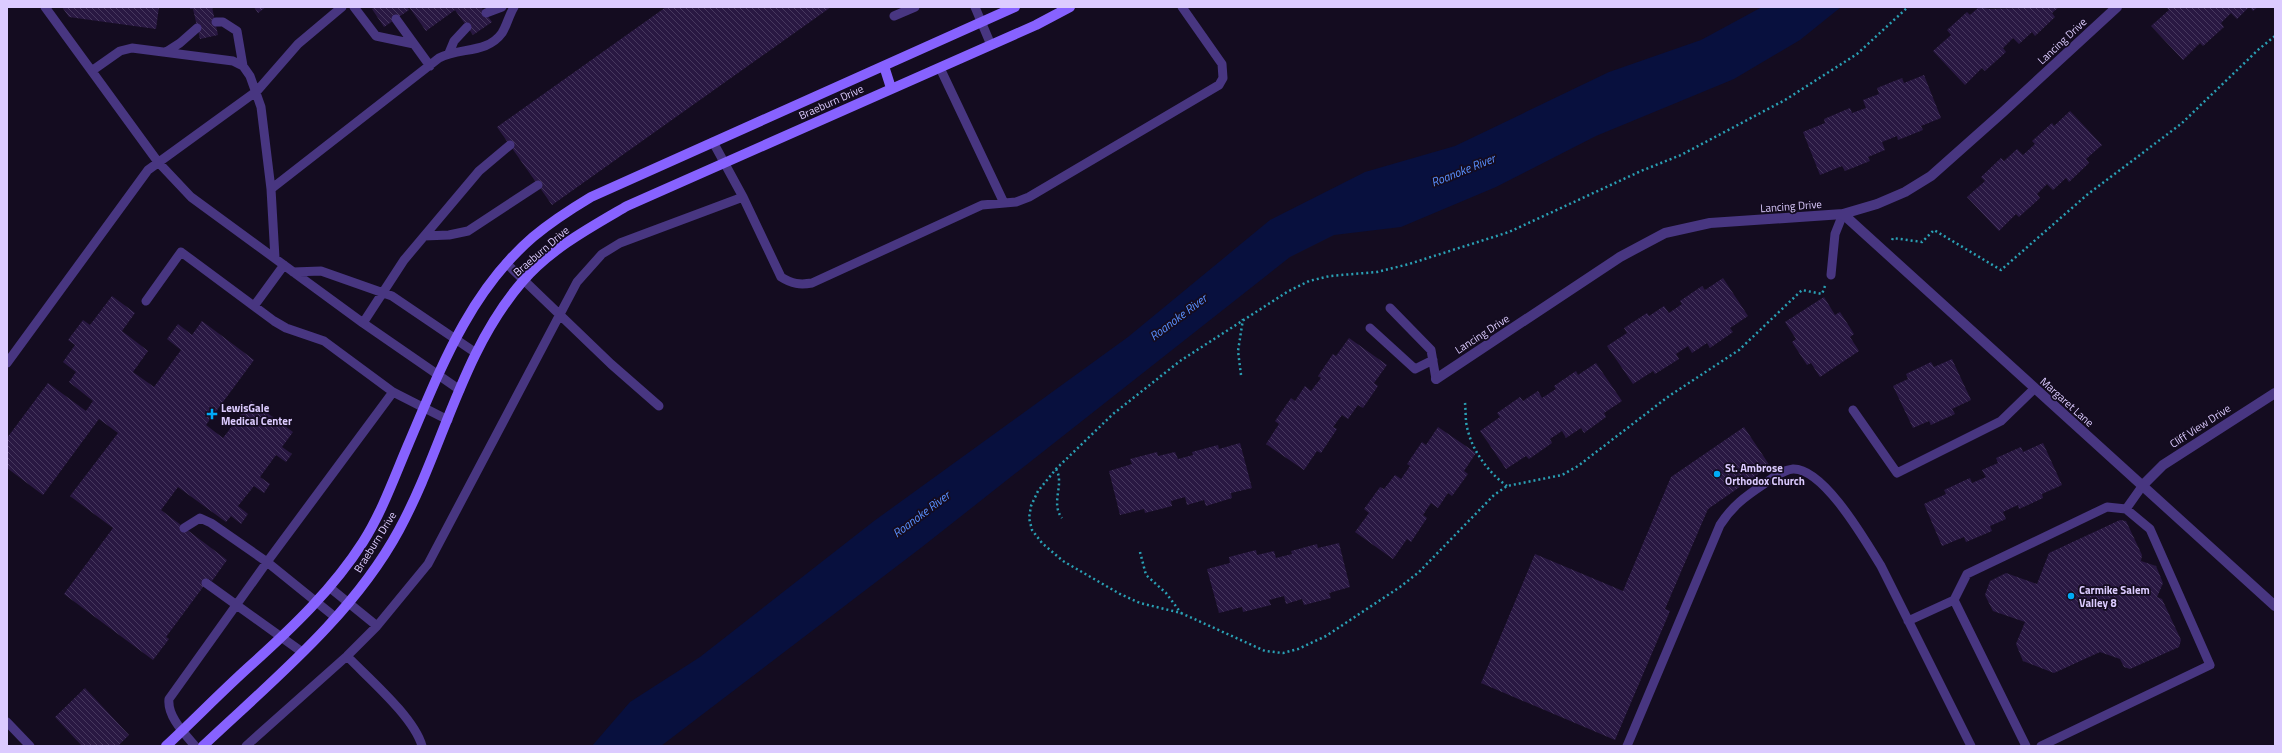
<svg xmlns="http://www.w3.org/2000/svg" width="2282" height="753" viewBox="0 0 2282 753" font-family="'Titillium Web',sans-serif">
<defs>
<pattern id="building-back-hatch" width="6" height="6" patternUnits="userSpaceOnUse"><rect width="6" height="6" fill="#291842"/><path d="M-1 5l2 2M0 0l6 6M5-1l2 2" fill="none" stroke="#47385e"/></pattern>
</defs>
<rect width="100%" height="100%" fill="#140c20"/>
<path fill="#08103e" d="M1762 7H1841L1800 40 1734 79 1596 136 1496 187 1401 227 1334 235 1290 257 922 547 661 746H592L630 702 700 657 874 521 1128 337 1270 220 1365 172 1455 146 1609 72 1701 40Z"/>
<path fill="url(#building-back-hatch)" d="M62 7H159L156 29 69 17Z
M190 7H212L218 35 200 39 193 9H190Z
M254 7H266L258 13Z
M375 7H407L409 10 384 27 372 9Z
M409 7H481L492 22 473 35 455 10 426 31Z
M666 7H831L552 205 497 127Z
M1979 7 1989 9 2059 7 2052 13 2055 17 2035 36 2032 32 2019 44 2013 38 2003 48 2006 52 1985 71 1982 68 1965 85 1933 51 1951 35 1947 30 1967 12 1970 15Z
M2166 7H2249L2237 19 2231 13 2221 23 2224 27 2203 46 2200 43 2183 60 2151 26 2169 10Z
M2250 7H2258L2253 11Z
M1924 75 1941 118 1921 126 1923 130 1898 140 1897 136 1882 142 1885 150 1868 157 1870 161 1845 171 1842 166 1820 175 1803 132 1825 123 1824 119 1850 108 1852 113 1866 108 1863 100 1879 94 1877 88 1902 78 1904 83Z
M2070 111 2102 145 2086 159 2089 163 2069 182 2066 178 2053 190 2047 184 2037 194 2040 198 2019 217 2016 214 1999 231 1967 197 1985 181 1981 177 2001 158 2004 161 2017 149 2023 155 2035 144 2032 141 2052 123 2054 126Z
M1723 278 1748 316 1730 328 1733 332 1710 348 1707 343 1692 353 1688 346 1676 354 1679 359 1655 374 1653 371 1633 384 1607 346 1627 333 1624 328 1647 313 1649 316 1664 306 1669 313 1682 304 1680 301 1702 286 1705 290Z
M112 296 135 313 122 331 148 351 133 372 154 387 181 350 167 339 178 324 192 335 202 321 254 360 206 425 223 438 251 401 293 432 282 447 292 454 286 462 276 455 260 477 270 484 264 493 254 486 238 506 248 514 241 524 231 516 226 522 178 487 161 510 227 560 212 581 209 579 166 637 169 639 153 660 64 594 113 528 70 496 118 433 99 419 43 495 7 468V438L48 383 86 411 93 401 69 382 76 372 63 362 75 345 68 340 83 320 90 325Z
M1824 297 1835 315 1840 312 1854 334 1850 337 1859 351 1820 377 1811 363 1807 365 1792 342 1796 339 1785 322Z
M1349 338 1387 365 1374 383 1378 386 1363 408 1358 405 1348 419 1342 415 1333 427 1337 429 1321 453 1317 451 1304 470 1266 444 1279 424 1275 421 1291 398 1295 401 1305 386 1311 391 1321 378 1318 376 1333 354 1336 356Z
M1952 359 1971 400 1952 409 1955 414 1931 425 1929 421 1913 428 1893 386 1908 379 1906 374 1931 362 1934 367Z
M1596 363 1622 401 1604 413 1606 417 1584 433 1581 428 1566 438 1562 431 1550 439 1552 443 1529 459 1526 456 1506 469 1480 431 1500 417 1497 413 1520 397 1523 401 1538 391 1542 398 1556 389 1554 386 1576 371 1578 375Z
M1438 427 1476 453 1464 471 1468 474 1452 496 1448 493 1438 508 1431 503 1423 515 1427 518 1411 542 1407 539 1393 559 1355 532 1369 513 1364 509 1380 487 1384 489 1395 475 1401 479 1410 466 1407 464 1422 442 1426 445Z
M1744 427 1770 466 1708 509 1665 609 1670 611 1615 740 1481 683 1535 554 1623 591 1671 477Z
M1240 443 1252 488 1231 493 1232 498 1206 506 1204 500 1187 505 1185 497 1171 501 1172 506 1145 513 1144 509 1120 515 1109 471 1132 464 1130 459 1157 452 1158 456 1175 452 1178 459 1193 455 1192 452 1218 445 1219 449Z
M2043 443 2062 485 2042 494 2043 498 2019 509 2018 505 2003 512 2006 519 1990 526 1992 531 1966 542 1964 537 1942 546 1924 504 1946 494 1944 490 1970 478 1972 483 1986 477 1982 470 1998 463 1996 458 2021 447 2023 452Z
M2120 520 2126 521 2142 555 2141 561 2156 566 2163 583 2157 597 2162 599 2181 640 2179 647 2130 669 2124 667 2120 659 2100 652 2054 673 2023 661 2016 644 2025 622 1993 611 1985 595 1990 581 2006 573 2037 584 2049 553Z
M1339 543 1350 587 1329 593 1331 598 1304 605 1302 599 1286 604 1284 596 1269 600 1271 605 1243 612 1242 607 1219 613 1207 569 1230 563 1229 557 1256 550 1257 555 1274 551 1276 558 1292 554 1291 551 1317 544 1318 548Z
M85 688 129 735 118 746H82L55 717Z"/>
<g fill="none" stroke-linecap="round" stroke-linejoin="round">
<path stroke="#2aa0b4" stroke-width="2.5" stroke-dasharray="2 3" stroke-linecap="butt" d="M1892 240 1893 238 1922 242 1934 230 2001 270 2088 194 2181 124 2259 49 2275 36
M1825 286 1822 294 1802 290 1739 350 1669 396 1578 466 1562 475 1507 486 1494 495 1419 572 1400 587 1326 636 1298 649 1283 653 1265 651 1181 613 1140 603 1120 594 1063 561 1042 543 1032 530 1029 518 1031 506 1038 491 1056 469 1113 414 1180 361 1287 292 1309 281 1330 276 1377 272 1409 264 1509 232 1641 171 1681 155 1785 100 1857 54 1908 7
M1241 375 1238 351 1243 319
M1465 403C1466 412 1465 422 1468 431 1473 452 1490 474 1507 486
M1056 469C1065 484 1050 503 1062 518
M1140 552 1146 575 1166 593 1181 613"/>
<path stroke="#483681" stroke-width="9" d="M45 7 158 162 191 197 363 323 460 390
M354 7 376 36 414 44
M975 7 991 45
M486 13 502 7
M894 16 915 7
M396 19 430 66
M216 22H223L237 31 243 66
M166 52 180 43 197 28
M449 53 454 41 467 27
M940 68 1004 203
M93 70 120 51 132 48 233 61 243 66 250 76 261 107 271 189 275 258
M713 142 743 197 781 277C792 284 800 285 812 283L982 205 1016 202 1029 197 1219 85 1223 78 1222 64 1182 7
M271 189 439 58C460 47 487 54 502 33 507 25 509 15 514 7
M424 236 449 235 468 231 538 185
M506 263 611 364 659 406
M293 272 321 271 392 296 476 353
M1831 275 1835 234 1843 214
M146 301 181 252 274 321 286 328 324 341 393 392 448 420
M254 306 284 265
M1390 308 1431 350 1436 379
M363 323 404 260 479 171 510 145
M1370 328 1415 369 1433 360
M7 363 148 170 257 91 298 44 342 7
M1853 410 1897 473 2001 421 2034 389
M2126 509 2143 485
M184 528 200 518 211 523 267 562 335 617
M206 583 302 652
M329 587 377 626
M1908 621 1954 600
M347 656C368 678 414 717 422 746
M7 722 30 746
M195 746C184 733 167 716 169 699L267 562 393 392
M246 746 347 656 377 626 428 564 577 282 602 254 620 243 743 197
M1627 746 1720 525C1732 506 1746 496 1764 484 1773 478 1782 470 1793 469 1824 468 1866 542 1881 566L1971 746
M2026 746 1954 600 1967 574 2107 507 2126 509 2150 529 2210 665 2041 746"/>
<path stroke="#483681" stroke-width="10" d="M1843 214 2275 606
M1436 379 1620 257 1665 233 1710 223 1843 214 1877 204 1905 192 1931 176 2003 112 2117 7
M2143 485 2163 465 2275 393"/>
<path stroke="#8762ff" stroke-width="10" d="M884 66 891 88
M166 746C195 719 222 691 251 665 292 628 333 589 363 542 382 512 394 478 408 445 440 370 469 292 533 237 551 222 571 209 591 197L1015 7
M203 746C273 680 353 615 399 530 443 449 461 353 522 282 550 249 591 227 627 206L1036 25 1070 7"/>
</g>
<g fill="#00aaf6" stroke="#140c20" stroke-width="1.5">
<path d="M210 408h4v4h4v4h-4v4h-4v-4h-4v-4h4z"/>
<circle cx="1717" cy="474" r="4"/>
<circle cx="2071" cy="596" r="4"/>
</g>
<g text-anchor="middle" dominant-baseline="central" stroke-width="3.5" stroke-linejoin="round" paint-order="stroke">
<g font-size="11" fill="#dccbff" stroke="#140c20">
<text transform="translate(2062 41) rotate(-43)">Lancing Drive</text>
<text transform="translate(831 102) rotate(-24)">Braeburn Drive</text>
<text transform="translate(1791 206) rotate(-4)">Lancing Drive</text>
<text transform="translate(541 251) rotate(-41)">Braeburn Drive</text>
<text transform="translate(1482 334) rotate(-33)">Lancing Drive</text>
<text transform="translate(2067 402) rotate(42)">Margaret Lane</text>
<text transform="translate(2200 426) rotate(-33)">Cliff View Drive</text>
<text transform="translate(375 542) rotate(-58)">Braeburn Drive</text>
</g>
<g font-size="11" font-weight="bold" fill="#dccbff" stroke="#140c20" text-anchor="start">
<text x="221" y="408">LewisGale<tspan x="221" dy="13">Medical Center</tspan></text>
<text x="1725" y="468">St. Ambrose<tspan x="1725" dy="13">Orthodox Church</tspan></text>
<text x="2079" y="590">Carmike Salem<tspan x="2079" dy="13">Valley 8</tspan></text>
</g>
<g font-size="12" font-style="italic" fill="#5990ff" stroke="#140c20">
<text transform="translate(1463 170) rotate(-22)">Roanoke River</text>
<text transform="translate(1178 317) rotate(-37)">Roanoke River</text>
<text transform="translate(921 514) rotate(-37)">Roanoke River</text>
</g>
</g>
<rect width="2282" height="753" fill="none" stroke="#dccbff" stroke-width="16"/>
</svg>
